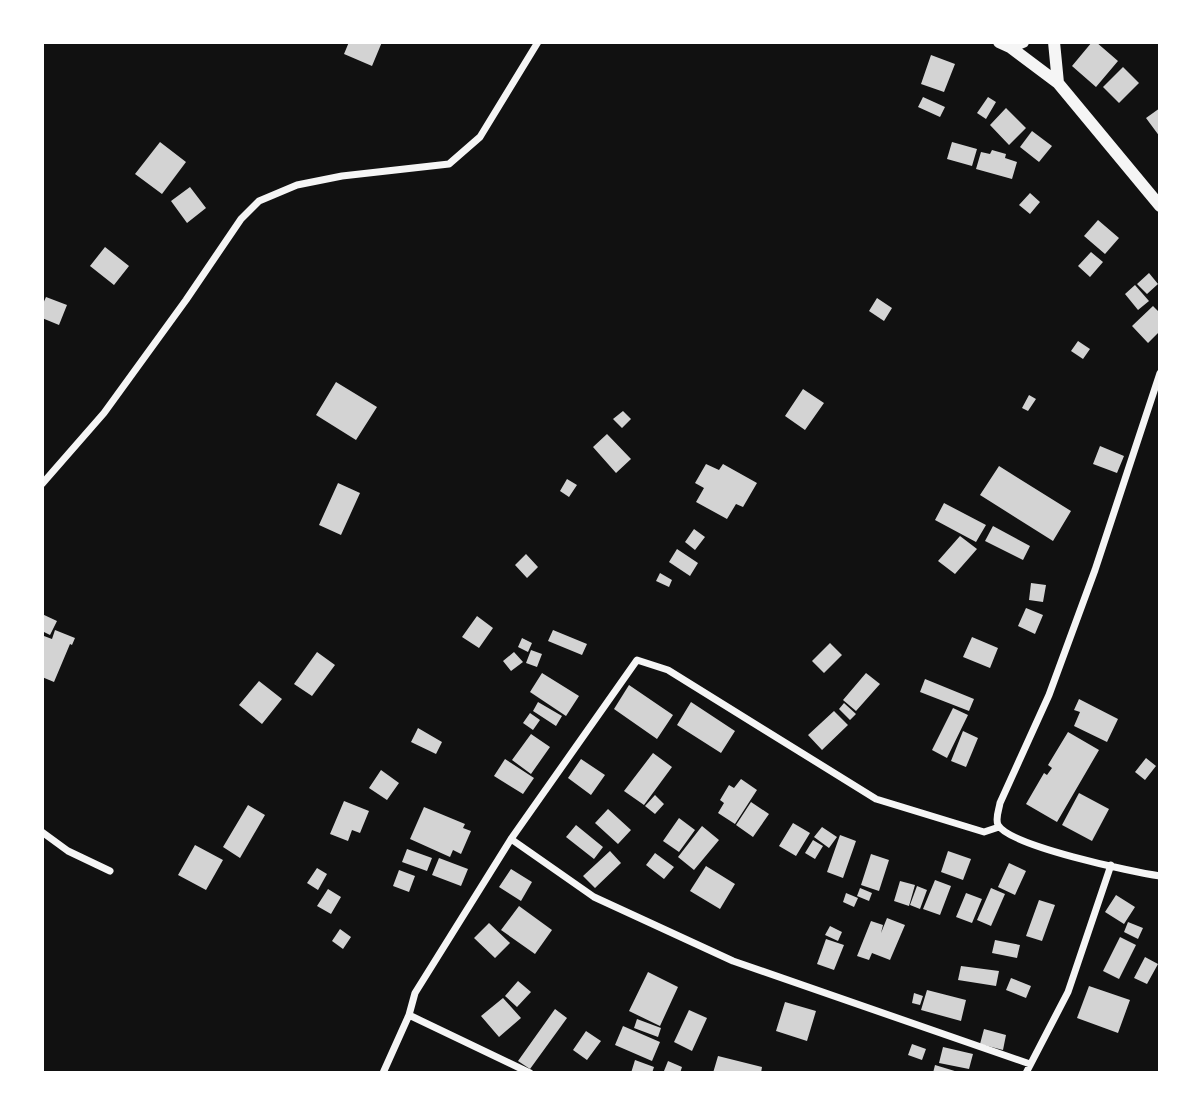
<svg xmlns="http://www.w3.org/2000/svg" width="1202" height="1115" viewBox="0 0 1202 1115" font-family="'Roboto Condensed',sans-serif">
<rect width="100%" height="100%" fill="#111"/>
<path fill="#d3d3d3" d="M349 42H382L372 66 344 54Z
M1092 42H1096L1118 61 1096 87 1072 66Z
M931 55 955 64 944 92 921 84Z
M1123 67 1139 83 1119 103 1103 87Z
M923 97 945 107 940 117 918 107Z
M988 97 996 102 986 119 977 113Z
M1006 108 1026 128 1009 145 990 125Z
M1160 108V137L1146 118Z
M1032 131 1052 146 1039 162 1020 147Z
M160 142 186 162 162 194 135 174Z
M952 142 977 149 972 166 947 159Z
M992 150 1006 154 1005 158 1017 162 1012 179 976 169 981 152 990 154Z
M190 187 206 208 187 223 171 201Z
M1030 193 1040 202 1030 214 1019 205Z
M1098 220 1119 238 1105 254 1084 236Z
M105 247 129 266 114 285 90 266Z
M1091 252 1103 262 1090 277 1078 266Z
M1149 273 1158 284 1147 294 1137 284Z
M1135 285 1149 301 1138 310 1125 294Z
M46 297 67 305 59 325 42 318V306Z
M877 298 892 308 884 321 869 311Z
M1153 306 1160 313V331L1148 343 1132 326Z
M1078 341 1090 349 1083 359 1071 351Z
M336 382 377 407 356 440 316 415Z
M803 389 824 403 805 430 785 416Z
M1029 395 1036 399 1028 411 1022 408Z
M623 411 631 419 622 428 613 419Z
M607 434 631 459 616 473 593 447Z
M1100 446 1124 456 1117 473 1093 464Z
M706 464 719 470 723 464 757 483 743 507 736 504 727 519 696 502 704 488 695 483Z
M999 466 1071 511 1053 541 980 495Z
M567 479 577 485 569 497 560 491Z
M338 483 360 493 341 535 319 525Z
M944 503 986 525 976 542 935 520Z
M993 526 1030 546 1023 560 985 541Z
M694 529 705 537 695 550 685 542Z
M960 536 977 549 955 574 938 561Z
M677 549 698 563 690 576 669 562Z
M526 554 538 567 527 578 515 565Z
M660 573 672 580 669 587 656 581Z
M1031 583 1046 585 1043 602 1029 600Z
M1026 608 1043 615 1035 634 1018 626Z
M42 614 57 621 50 635 42 631Z
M477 616 493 628 479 648 462 637Z
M55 630 75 638 72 645 70 644 54 682 42 677V640L44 636 52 639Z
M553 630 587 644 582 655 548 641Z
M972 637 998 648 990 668 963 657Z
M522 638 532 643 528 652 518 647Z
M830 643 842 655 824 673 812 661Z
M531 650 542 654 537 667 526 663Z
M317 652 335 665 312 696 294 684Z
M514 652 523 662 511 671 503 661Z
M542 673 579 696 566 716 530 692Z
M866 673 880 684 856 711 843 700Z
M925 679 974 699 969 711 920 692Z
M259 681 282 699 262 724 239 705Z
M629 685 673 715 657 739 614 709Z
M1079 699 1118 719 1107 742 1074 726 1080 712 1074 710Z
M538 702 562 716 556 726 533 711Z
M691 702 735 731 721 753 677 725Z
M844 703 856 714 850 720 839 709Z
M953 708 968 715 947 758 932 750Z
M834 711 848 725 822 750 808 735Z
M530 713 540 720 533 730 523 723Z
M418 728 442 742 436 754 411 742Z
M963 731 978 738 966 767 951 761Z
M1068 732 1099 750 1057 822 1026 804 1044 773 1047 775 1052 768 1048 765Z
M531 734 550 747 531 774 512 760Z
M653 753 672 767 644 805 624 791Z
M1146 758 1156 766 1145 780 1135 772Z
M505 759 534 778 523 794 494 776Z
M581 759 605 775 591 795 568 778Z
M381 770 399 783 387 800 369 788Z
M741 779 757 790 735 824 718 813 724 803 720 800 729 785 734 788Z
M1079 793 1109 809 1092 841 1062 825Z
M655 795 664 804 655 814 645 806Z
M344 801 369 811 360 833 352 830 348 841 330 834Z
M751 802 769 814 753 837 736 825Z
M248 805 265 815 240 858 223 847Z
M424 807 465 824 463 828 471 831 461 854 453 850 450 857 410 839Z
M608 809 631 830 618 844 595 823Z
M679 818 695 830 679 852 663 841Z
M793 823 810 833 796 856 779 846Z
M576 825 603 847 594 859 566 837Z
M702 826 719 840 694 870 678 857Z
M822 827 837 837 829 848 814 837Z
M840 835 856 841 843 878 827 872Z
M813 840 823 846 815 859 805 853Z
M195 845 223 860 206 890 178 875Z
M407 849 432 858 427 871 402 862Z
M610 851 621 863 595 888 583 876Z
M948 851 971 859 963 880 941 872Z
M655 853 674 867 664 879 646 865Z
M871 854 889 860 879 891 861 885Z
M439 858 468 869 461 886 432 875Z
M1009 863 1026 871 1015 895 998 887Z
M706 866 735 884 720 909 690 891Z
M317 868 327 874 318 890 307 883Z
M511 869 532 882 521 901 499 887Z
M399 870 415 876 409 892 393 886Z
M935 880 951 886 940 915 923 909Z
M900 881 915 885 909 906 894 901Z
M917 886 927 890 920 909 910 905Z
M860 888 872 893 869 901 857 896Z
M991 888 1005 894 991 926 977 920Z
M328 889 341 897 331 914 317 906Z
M846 893 858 898 854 907 843 902Z
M966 893 982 899 972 923 956 917Z
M1116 895 1135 907 1124 924 1105 912Z
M1039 900 1055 905 1042 941 1026 936Z
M519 906 552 930 535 954 501 930Z
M887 918 905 925 890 960 872 953 869 960 857 956 871 921 883 925 881 933Z
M1128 922 1143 928 1138 939 1124 932Z
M489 923 510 943 495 958 474 938Z
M830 926 842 932 838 941 825 935Z
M340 929 351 937 343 949 332 941Z
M1120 937 1136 945 1119 979 1103 971Z
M826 939 844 945 834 970 817 964Z
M995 940 1020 945 1017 958 992 953Z
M1145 957 1158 964 1147 984 1134 978Z
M961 966 999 971 996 986 958 980Z
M648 972 678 987 660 1026 629 1011Z
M1011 978 1031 986 1026 998 1006 990Z
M518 981 531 992 517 1007 505 996Z
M1089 986 1130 1000 1118 1033 1077 1018Z
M927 990 966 1000 961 1021 921 1010Z
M914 993 923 996 920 1005 912 1003Z
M503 998 521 1018 499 1037 481 1016Z
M785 1002 816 1011 807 1041 776 1031Z
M555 1009 567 1018 530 1069 518 1061Z
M689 1010 707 1018 692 1051 674 1042Z
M637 1019 661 1028 658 1037 634 1028Z
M623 1026 660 1042 652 1061 615 1045Z
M984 1029 1006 1035 1003 1050 980 1044Z
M586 1031 601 1041 587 1060 573 1050Z
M912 1044 926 1049 922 1060 908 1055Z
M943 1047 973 1054 969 1069 939 1063Z
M718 1056 762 1067 761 1073H713Z
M635 1060 654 1067 652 1073H631Z
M668 1061 682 1067 680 1073 664 1071Z
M935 1065 958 1072V1073H933Z"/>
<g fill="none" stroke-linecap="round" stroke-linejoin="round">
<path stroke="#f5f5f5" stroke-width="7" d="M1160 373 1095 570 1049 695 1000 803C999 810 995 818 998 825 1010 846 1132 872 1160 876
M42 484 104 413 186 300 241 219 259 201 297 185 342 176 449 164 480 137 538 42
M42 832 68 851 110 871
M511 839 594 897 733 961 1030 1064
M409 1015 530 1073
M383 1073 409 1015 415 993 511 839 637 660 668 670 876 799 984 832 999 827
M1026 1073 1068 992 1111 865"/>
<path stroke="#f5f5f5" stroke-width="12" d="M999 42 1010 47 1023 42
M1054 42 1058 83 1160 206
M1010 47 1058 83"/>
</g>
<rect width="1202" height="1115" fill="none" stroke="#ffffff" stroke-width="88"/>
</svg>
